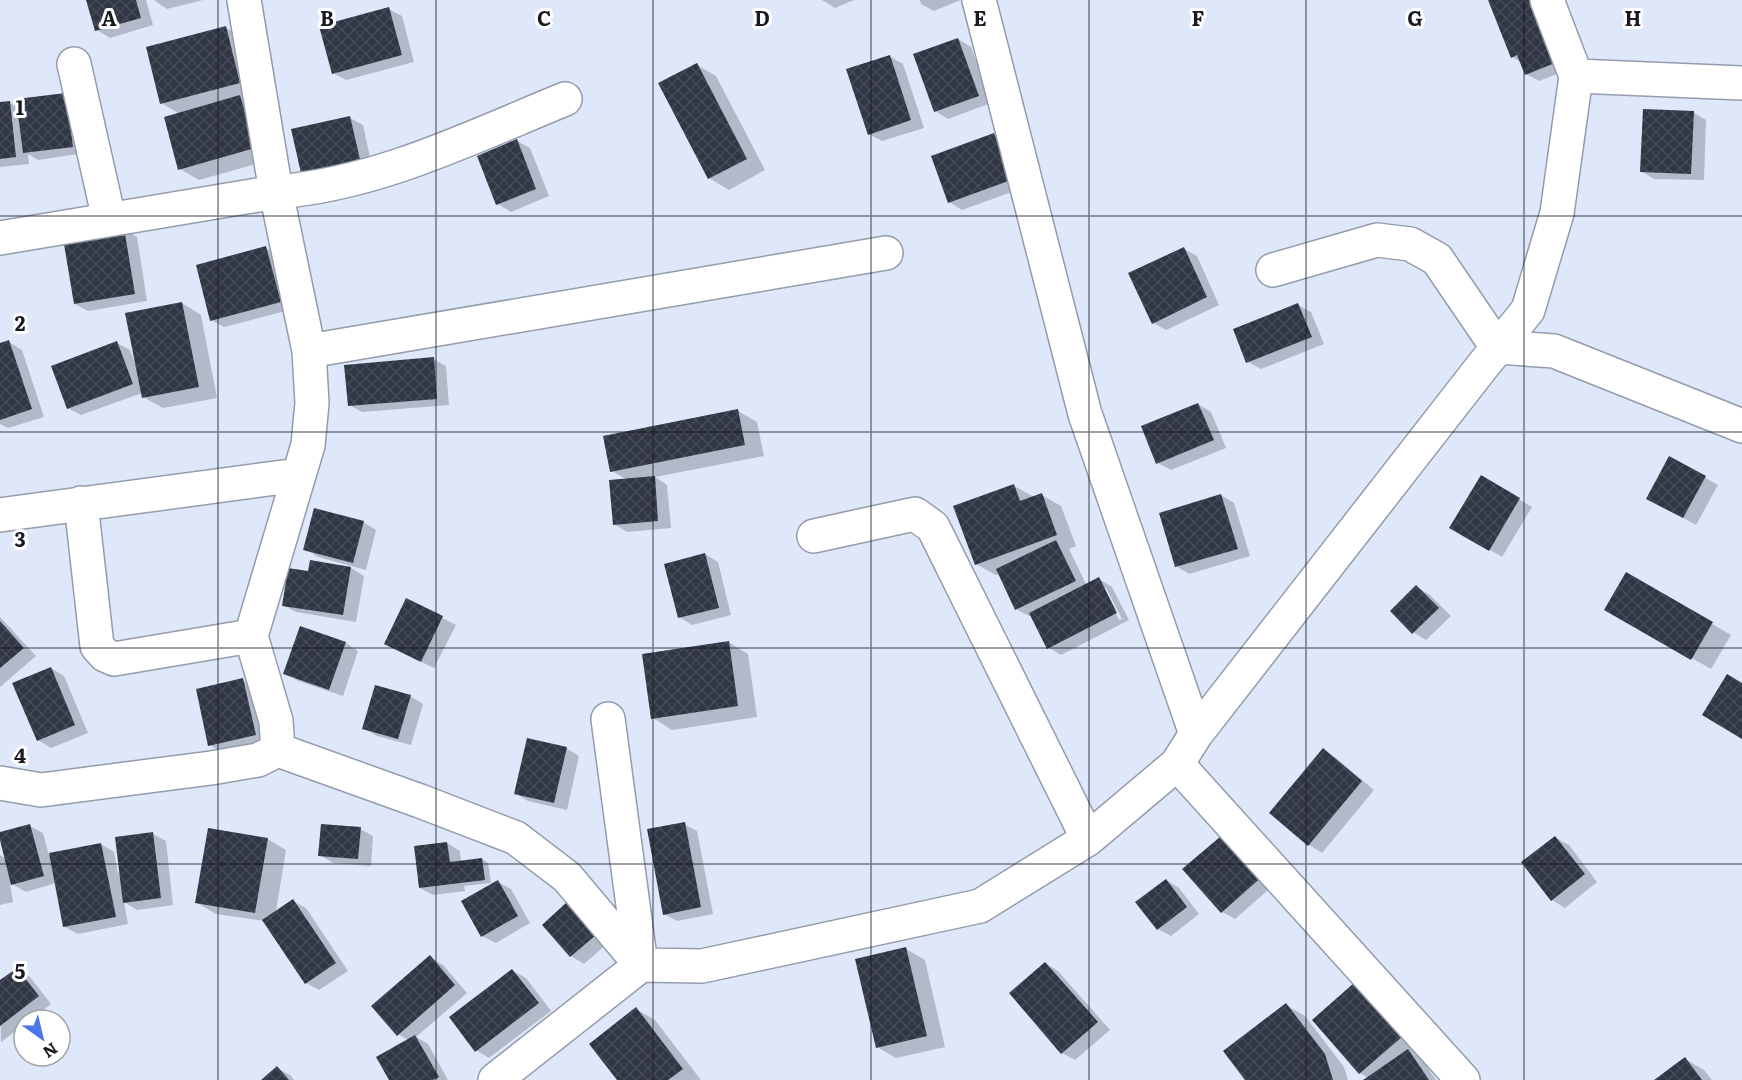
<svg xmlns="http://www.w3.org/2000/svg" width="1742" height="1080" viewBox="0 0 1742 1080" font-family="Literata,serif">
<defs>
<pattern id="building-cross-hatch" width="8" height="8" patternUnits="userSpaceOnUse" patternTransform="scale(1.5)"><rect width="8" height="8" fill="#303644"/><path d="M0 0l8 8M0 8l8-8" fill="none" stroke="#454a56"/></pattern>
</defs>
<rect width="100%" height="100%" fill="#dfe8fa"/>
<path fill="#0003" fill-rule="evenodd" d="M88 0H146L153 25 110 38 97 30Z
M154 0H203L167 9Z
M822 0H854L835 8Z
M920 0H961L934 11 921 4Z
M1489 0 1567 70 1539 81 1526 74 1521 62 1512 57Z
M389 9 402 16 414 62 346 80 333 73Z
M226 28 246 39 259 94 243 98 260 108 274 159 199 180 180 169V114L161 103Z
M958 39 971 47 991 103 948 119 935 111Z
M889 56 903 64 924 128 882 141 869 134Z
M697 65 716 76 765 170 729 190 709 178 660 84Z
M66 94 85 153 38 160 28 154 29 164 0 167V104L10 103 19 108Z
M1693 112 1706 120 1704 180 1654 179 1641 171Z
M350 118 363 125 374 175 317 188Z
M993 135 1006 142 1023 188 962 210 949 202Z
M517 141 530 148 549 196 511 212 498 204Z
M124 229 137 237 147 301 88 311 75 304Z
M266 248 279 255 293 309 224 327 211 320Z
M1184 249 1197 256 1219 305 1166 330 1153 323Z
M182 303 201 315 217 398 163 408 143 397 142 393 81 415 68 408 117 343 130 350 135 363 136 362Z
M1298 305 1311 312 1324 344 1261 369 1248 362Z
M9 342 22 350 44 417 8 428 0 424V345Z
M433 359 446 366 449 405 362 412 349 405Z
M1198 404 1211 412 1226 448 1171 470 1158 463Z
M738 411 757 422 764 456 655 477 667 485 671 528 627 532 614 524 627 480 612 471Z
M1670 458 1718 485 1696 525 1661 506Z
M1481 477 1532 507 1502 557 1451 527Z
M1014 486 1034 497 1042 495 1061 506 1076 546 1069 549 1087 586 1099 579 1112 587 1129 620 1061 655 1048 647 1032 615 1029 616 1016 609 999 574 996 575 976 564ZM1103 588H1106L1122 619 1119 620Z
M1221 495 1234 503 1250 556 1189 574 1176 566Z
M363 522 376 530 366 570 318 557 305 549Z
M705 554 718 562 731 615 692 625 679 617Z
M311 562 351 568 364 576 356 622 296 612 283 605 309 573Z
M1627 574 1731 635 1711 669 1606 609Z
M1417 587 1430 595 1451 616 1426 640 1413 632Z
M406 600 456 625 434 668 399 651Z
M0 617 36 656 0 687Z
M728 642 748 654 757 717 672 730 653 718Z
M346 643 358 651 343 696 298 681 285 673Z
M51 668 64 676 88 733 51 748 38 740Z
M243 680 256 688 268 742 223 753 210 745Z
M410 696 423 704 411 745 377 736 364 728Z
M566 748 579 756 567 810 528 801 516 794Z
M1323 750 1336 758 1374 790 1322 853 1309 845 1271 813Z
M684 824 697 831 713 914 677 921 664 914Z
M30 826 43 833 49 855 101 844 114 852 118 873H121L153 834 166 841 173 905 137 910 124 902 128 924 78 934 65 927 56 883 26 892 10 883 13 902 0 905V855L6 859Z
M360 829 373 836 371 866 333 863 320 855Z
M1556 838 1569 845 1597 882 1565 908 1552 900Z
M267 839 286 850 276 911 293 901 306 908 348 971 319 990 306 983 265 921 216 914 197 903Z
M1240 840 1277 882 1235 919 1222 912Z
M447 843 460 851 461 862 482 859 488 863 491 883 464 886 465 891 433 895 420 888Z
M1166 880 1179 888 1199 914 1171 936 1158 929Z
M498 882 511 889 530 923 496 943 482 936Z
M567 904 608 943 584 964 571 956 544 925Z
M906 949 925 960 945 1047 896 1058 877 1047Z
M430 957 443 965 467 993 416 1037 428 1044 448 1080H391L408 1040 398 1034Z
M1045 963 1058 971 1110 1030 1075 1060 1062 1053Z
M17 969 30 977 51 1004 30 1020H24V1025L1 1042 0 982Z
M513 971 526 978 551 1011 489 1058 476 1050Z
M1286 1005 1305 1016 1344 1067 1348 1080H1247Z
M636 1009 655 1020 701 1080H619Z
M1314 1020 1429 1041 1414 1054 1421 1058 1436 1080H1366L1368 1078 1360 1073Z
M1685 1059 1704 1070 1712 1080H1657Z
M277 1068 290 1075 294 1080H263Z"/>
<path fill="url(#building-cross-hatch)" d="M86 0H136L141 18 95 31Z
M1488 0H1536L1555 63 1525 75 1517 55 1511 58Z
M389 7 402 55 332 74 319 26Z
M226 26 240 83 160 104 146 47Z
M958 38 979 96 934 112 913 54Z
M890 55 911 120 868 135 846 69Z
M697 63 747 159 708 179 658 83Z
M66 93 73 147 23 153 16 99Z
M240 95 255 148 178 170 164 117Z
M10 101 16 157 0 159V102Z
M1643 109 1694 111 1691 174 1640 172Z
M350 116 362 168 303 182 291 129Z
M994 133 1011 180 948 203 931 156Z
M517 139 536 189 496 205 477 156Z
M124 228 135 294 74 304 63 238Z
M266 246 281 302 210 321 196 265Z
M1184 247 1207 297 1152 324 1128 273Z
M182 302 199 387 142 398 125 313Z
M1298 303 1312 337 1246 363 1233 329Z
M9 340 32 409 0 420V343Z
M117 341 133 384 67 409 51 366Z
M434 357 437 399 348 406 344 365Z
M1198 403 1214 440 1156 464 1141 426Z
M738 409 745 445 610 472 603 436Z
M1669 456 1706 476 1683 518 1646 499Z
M1481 475 1520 498 1489 551 1449 528Z
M655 476 658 521 613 525 609 480Z
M1014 484 1020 501 1042 493 1057 535 975 565 953 506Z
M1221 494 1238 549 1175 567 1159 513Z
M314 508 364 521 353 563 303 550Z
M1056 540 1076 581 1015 610 996 569Z
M705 553 719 608 678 618 664 564Z
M310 560 351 567 343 615 282 606 288 568 308 571Z
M1626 572 1713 622 1691 660 1604 610Z
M1099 577 1117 613 1047 649 1029 613Z
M1416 585 1439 608 1412 634 1390 611Z
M406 598 443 616 421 662 384 644Z
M0 621 24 648 0 668Z
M300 626 346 642 329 690 283 674Z
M729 641 738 706 651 719 642 654Z
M51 667 75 725 37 741 12 683Z
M1727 674 1742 683V739L1702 715Z
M243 678 256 735 208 746 196 689Z
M375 685 411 695 398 739 362 729Z
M527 738 567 747 554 803 514 794Z
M1323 748 1362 781 1308 846 1269 813Z
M685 822 701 907 663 915 647 829Z
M30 824 44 876 11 885 0 840V832Z
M321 824 361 827 358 859 318 856Z
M208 828 268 838 255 913 195 903Z
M1227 831 1265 874 1221 913 1182 869Z
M153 832 161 898 123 903 115 837Z
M1555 836 1585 874 1551 901 1521 862Z
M447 842 450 862 482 858 485 880 419 888 414 846Z
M101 843 116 917 63 927 49 853Z
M1166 879 1187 907 1157 930 1135 902Z
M498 880 518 916 481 937 461 901Z
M293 899 336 963 305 984 262 920Z
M567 902 596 935 570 957 542 925Z
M906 947 927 1036 876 1048 855 959Z
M430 955 455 985 397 1036 371 1006Z
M1045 962 1098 1022 1061 1054 1009 993Z
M17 968 39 996 0 1026V980Z
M512 969 539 1003 475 1052 449 1017Z
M1363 975 1410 1030 1359 1074 1312 1020Z
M1286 1003 1325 1054 1333 1080H1245L1223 1051Z
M636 1007 683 1069 668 1080H617L589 1044Z
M415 1035 439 1077 433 1080H389L376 1057Z
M1408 1049 1429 1080H1363Z
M1685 1057 1702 1080H1654Z
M277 1066 289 1080H261Z"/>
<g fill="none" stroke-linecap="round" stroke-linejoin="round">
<defs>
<path id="minor" d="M244 0 276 192 309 351 312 403 308 445 251 636 276 721 278 750 420 801 516 838 567 877 641 965
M979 0 1085 414 1196 734
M74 64 109 219
M1576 76 1742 83
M0 238 276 192C378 184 472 137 565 99
M1273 270 1377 240 1410 244 1437 259 1497 347
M1497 347 1554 351 1742 426
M309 351 886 253
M81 503 97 646 105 655 114 659 251 636
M0 515 298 475
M814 536 915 514 933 527 1088 839
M608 719 641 965
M1177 764 1463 1080
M0 783 41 790 211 768 258 760 278 750
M495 1080 641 965 702 966 980 906 1088 839 1177 764 1196 734 1481 368 1528 310 1557 213 1576 76 1547 0"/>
</defs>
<use href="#minor" stroke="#949cac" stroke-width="36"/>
<use href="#minor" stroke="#fff" stroke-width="33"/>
</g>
<path fill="none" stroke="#171a20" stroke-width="1.5" stroke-opacity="0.55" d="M218 0V1080M436 0V1080M653 0V1080M871 0V1080M1089 0V1080M1306 0V1080M1524 0V1080M0 216H1742M0 432H1742M0 648H1742M0 864H1742"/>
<g font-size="20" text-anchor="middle" font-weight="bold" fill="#171a20" stroke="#fff" stroke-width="6" stroke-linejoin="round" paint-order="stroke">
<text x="109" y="26">A</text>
<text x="327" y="26">B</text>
<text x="544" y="26">C</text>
<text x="762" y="26">D</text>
<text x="980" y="26">E</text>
<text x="1198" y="26">F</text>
<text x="1415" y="26">G</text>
<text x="1633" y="26">H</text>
<text x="20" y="115">1</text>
<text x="20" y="331">2</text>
<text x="20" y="547">3</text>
<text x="20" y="763">4</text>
<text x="20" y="979">5</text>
</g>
<g transform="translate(42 1038) rotate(146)"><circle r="28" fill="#ffffff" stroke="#a2a3a6" stroke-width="1.5"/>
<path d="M0-4.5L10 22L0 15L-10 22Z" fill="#4b77ea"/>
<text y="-9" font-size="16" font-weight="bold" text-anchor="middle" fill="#171a20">N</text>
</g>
</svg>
